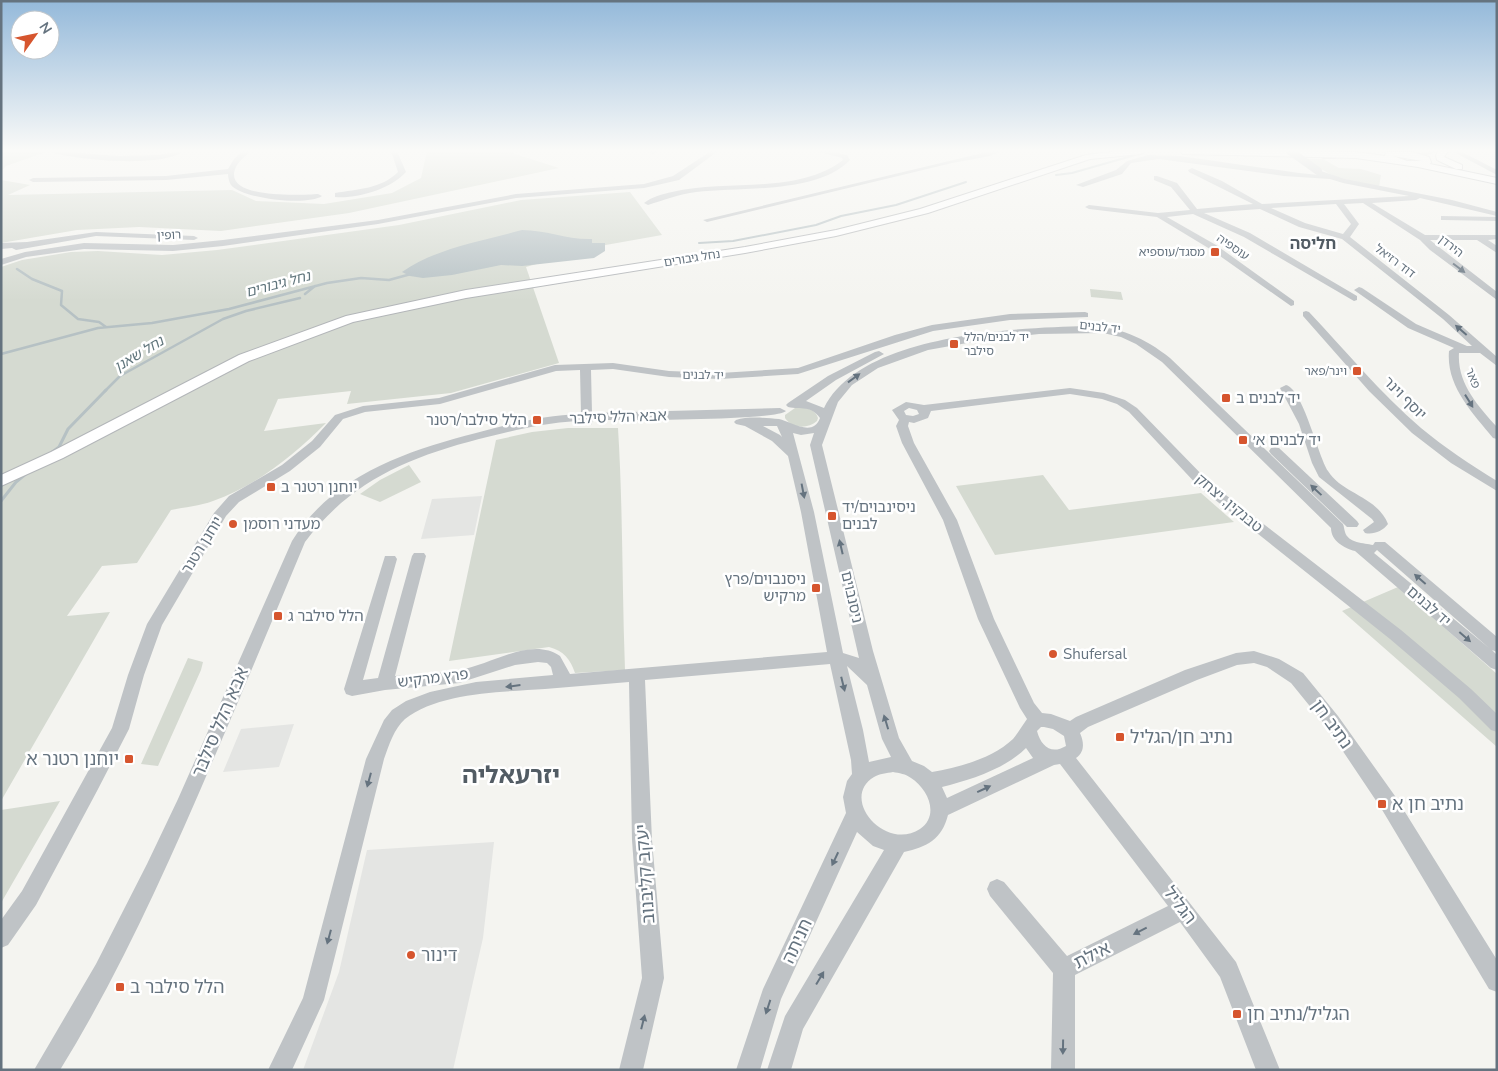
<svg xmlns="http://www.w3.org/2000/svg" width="1498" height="1071" viewBox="0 0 1498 1071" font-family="'Nunito Sans','Noto Sans Hebrew',sans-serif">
<rect width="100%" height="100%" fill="#f4f4f0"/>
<path fill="#e4e5e3" d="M482 496 474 535 421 539 432 499Z
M294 724 279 767 223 772 241 729Z
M494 842 483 938 453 1070H303L339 972 367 850Z"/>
<path fill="#d5dad1" d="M1 151H41L43 153 6 166 1 172Z
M427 151H506L559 168 349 213 221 231 139 227 77 230 1 243V180L30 185 8 195 232 190 256 201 324 204 392 193 421 178Z
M1304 159H1323L1339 168 1361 169 1381 175 1379 187 1335 177Z
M630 192 662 235 600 246 526 267 559 363 451 393 347 404 351 391 278 399 264 431 326 423C294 455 256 486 213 501 200 506 185 507 171 510L137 563 102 566 67 616 110 612 1 801V267L22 260 71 252 98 251 162 255 217 250 399 225 521 200Z
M1090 289 1121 292 1123 300 1091 297Z
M795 408C804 407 815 408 818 418L817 421C808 429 792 429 785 418V415Z
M568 428H618C623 508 622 589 625 670L575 673C570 659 564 651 549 647L449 661 496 440 532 432Z
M409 465 421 482 380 502 360 494 380 480Z
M1043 475 1069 510 1201 493 1234 522 995 555 956 486Z
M1398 587 1497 674V747L1342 611Z
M188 658 203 662 201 670 158 766 141 764Z
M60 801 1 903V810Z"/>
<path fill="#b6c1c4" d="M522 230C546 230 568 240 592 239V243H605V251L594 258 522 266 501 265 452 275 423 278 410 276 402 272C436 248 482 241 522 230Z"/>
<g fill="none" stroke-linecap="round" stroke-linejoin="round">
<path stroke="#b6c1c4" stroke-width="2" d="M1323 158H1335
M1056 175 1072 173 1135 155
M699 243 733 241 816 225 841 216 896 205 966 182"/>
<path stroke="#b6c1c4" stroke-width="2.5" d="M17 269 32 279 62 291 61 305 78 319 99 322 106 327
M305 294 315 286
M1 354 98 328 152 323 229 309 327 283 361 278 389 280 411 274
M105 391 120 376 223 319 246 311 300 298"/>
<path stroke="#b6c1c4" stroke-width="3" d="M51 453 59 447 68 429 106 390
M1 501 16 482 27 473"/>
<defs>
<path id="major" d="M1118 151H1145L1141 154 1090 159 928 213 836 236 745 253 466 298 353 322 249 361 63 458 1 486V475L51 452 239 355 346 316 466 290 745 247 836 230 920 209 1086 155Z
M1179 151 1356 152 1385 156 1386 152H1413L1429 157 1431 162 1430 164 1497 178V184L1418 167 1356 158 1183 154ZM1393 156 1422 161H1407Z
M1439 151H1448L1444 157 1462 165V169H1456L1437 160 1436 155Z"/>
</defs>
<use href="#major" stroke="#b3b6b9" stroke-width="2"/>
<path fill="#bfc3c6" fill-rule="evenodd" d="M52 151 120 156 156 155 184 151C161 168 81 160 53 153Z
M243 151H251C247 155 241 159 237 165 217 200 302 195 318 194L322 196C308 206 242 199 231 185 229 182 228 177 228 174L166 180 33 182 29 180 33 178 166 176 228 169 234 159Z
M391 151H397L406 172C391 189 357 199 335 197V193C358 189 381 189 398 172Z
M646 151H656V152L653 154Z
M711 151H718L679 180 644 188 516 198 378 224 223 246 173 251 84 249 26 257 1 265V259L25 252 84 243 173 245 223 240 378 220 516 194 644 184 673 176Z
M816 151H830L847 155 850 160C818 194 740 187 696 192 679 194 664 200 648 205L644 203C651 197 663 194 672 192 726 179 798 195 843 160L842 158Z
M991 151H1000L990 156 952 163 707 222 703 220Z
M1429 151H1442L1427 155 1425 158H1421L1422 153Z
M1452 151H1460L1497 170V175Z
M1148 155 1180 156 1299 173 1319 175 1317 173 1321 171 1345 179 1452 200 1497 212V216L1420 198 1416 200 1372 203 1425 235H1497V239L1488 240 1497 246V253L1477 240H1430L1497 292V300L1430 250 1420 240 1363 203 1344 204 1359 224 1350 237 1449 315 1497 357V366L1480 353H1459C1457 383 1478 406 1497 427V439L1493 438C1472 412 1446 386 1449 351L1454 348 1408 328 1354 290 1359 287 1362 288 1416 324 1467 346H1472L1443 319 1342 239 1299 227 1260 209 1204 213 1250 233 1357 296V300L1354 301 1244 237 1193 214 1167 217 1216 245 1294 301V305L1291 306 1210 249 1157 217 1089 209 1085 207 1089 205 1158 213 1190 210 1171 187 1154 180V176H1157L1177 183 1197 209 1253 204 1189 172 1188 170 1192 168 1222 181 1262 204 1409 196 1343 183 1330 179 1284 176 1159 159 1131 163 1122 174 1083 187 1076 185 1116 170 1127 161ZM1336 204 1351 224 1343 234 1305 223 1271 208Z
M1441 216 1497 217V221L1444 220H1441Z
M96 232 194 236 198 238 194 240 96 236 16 250 12 248 1 249V243L27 242Z
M1306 311 1309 312C1346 351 1380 393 1421 428 1445 448 1471 465 1497 481V491L1451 463 1412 433 1369 391 1303 316V312Z
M1085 312 1088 313V317L1010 320 933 331 798 374 720 379 669 377 613 369 591 370 592 413 780 408 786 411C776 421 618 420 593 420L591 425H583L581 421H577C543 423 511 431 479 439 407 458 351 481 305 542 275 614 245 686 214 758 168 865 121 971 60 1070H34L96 964 147 864 178 799 292 541C332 476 406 451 476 433 510 424 545 415 581 414L580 370 556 371 440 404 365 412 343 419 320 447 290 471 239 502 226 516 162 625 144 675 129 729 97 791 36 905 8 945 1 948V920L22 891 112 728 128 675 147 624 214 513 229 496 282 465 312 441 335 415 363 406 439 398 555 365 613 363 669 371 720 373 798 368 895 335 932 325 1010 314Z
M1086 326C1118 326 1145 338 1170 358L1343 524C1344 526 1344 529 1345 532 1348 543 1364 543 1373 545L1375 542H1385L1497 637V652L1492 650 1497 655V670L1491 668 1355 551C1344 548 1331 541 1331 528L1162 362 1136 344 1121 337 1103 333 1039 334 984 340 928 350 878 368 852 385 838 402 822 445 873 651 899 738 912 761 924 766 932 772C958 768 993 758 1013 739 1018 733 1022 726 1027 719L1020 708 978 619 943 520 902 443 896 426 899 420 892 410 906 402 924 405 1070 388 1104 393 1125 400 1137 408 1209 482 1401 630 1471 689 1497 714V732L1491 730 1459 698 1390 639 1199 487 1129 412 1117 404 1102 399 1070 394 931 411 928 418 914 423 909 422 908 426 914 443 957 520 994 619 1034 703 1042 713 1051 714 1070 721 1076 717 1185 670 1236 653 1254 651 1279 659 1303 673 1338 716 1395 796 1497 960V992L1489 989 1381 808 1326 726 1291 683 1267 667 1254 663 1237 665 1197 680 1088 727 1080 733C1084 742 1085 752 1076 758L1236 962 1280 1070H1256L1220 977 1180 922 1075 975V1070H1051L1053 973 990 896 987 889 990 882 997 879 1004 882 1067 956 1168 906 1060 764 1054 765 948 815C942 839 927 847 904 852L803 1029 791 1070H767L785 1016 884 850 873 846 857 832 781 999 760 1070H736L763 989 846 813 843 797 847 781 852 774 851 760 830 664 645 680 652 840 664 978 643 1070H619L642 978 632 840 629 682C601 684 573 687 545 689 504 692 439 692 405 719 394 729 389 745 384 759L324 1000 292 1070H268L303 998 366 759 384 720 392 710 406 701 430 692 476 682 553 675 551 667 547 663 538 662 515 665 459 683 385 690 352 696 346 694 344 689 385 556H395L397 559 363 680 378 678 412 556 414 553H424L426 556 395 676C417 674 439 674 460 670 491 665 531 636 560 656L570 674 827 652 801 512 788 456 772 441 745 426 736 424 734 422 736 420C748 416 766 418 779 419 790 421 813 438 820 418 811 405 801 410 788 407L786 405 788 403 828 376 875 352 879 351 884 354 836 380 806 401 824 408C860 334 1014 328 1086 326ZM909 408 917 410 919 414 913 416 906 415 904 411ZM763 426H777L782 437 780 435ZM793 433 801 435 814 433 810 445 859 658 843 653 814 512ZM1377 550 1489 648 1374 553ZM847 666 867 685 882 739 891 757 869 762 863 730ZM1044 727 1053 729 1064 736 1066 746C1051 755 1041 746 1037 731L1041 727ZM1026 748 1033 758 947 798 942 787C970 780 1005 769 1026 748ZM893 772C899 773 906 774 911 778 928 789 940 815 920 829 885 852 839 798 874 777 879 774 887 773 893 772Z
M1286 385C1303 389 1318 456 1328 471 1342 494 1377 496 1388 524 1383 531 1373 535 1365 533L1363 530 1374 522 1372 519 1319 477 1312 463 1299 424 1280 388Z
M1275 447 1279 448 1357 521 1359 524 1357 527H1347L1271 454 1269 451 1271 448Z"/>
<use href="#major" fill="#fff" fill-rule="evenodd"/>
<path stroke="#bfc3c6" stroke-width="8" d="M1290 151 1318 171"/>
</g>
<defs><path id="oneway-solid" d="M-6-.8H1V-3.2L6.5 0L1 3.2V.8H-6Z" transform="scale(1.25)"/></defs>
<g fill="#65737f">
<use href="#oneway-solid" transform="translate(1459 268) rotate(37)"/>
<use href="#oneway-solid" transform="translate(1461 330) rotate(-139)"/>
<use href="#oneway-solid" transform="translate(854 378) rotate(-36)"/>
<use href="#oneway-solid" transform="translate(1469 401) rotate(58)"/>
<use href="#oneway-solid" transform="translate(1316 490) rotate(-137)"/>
<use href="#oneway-solid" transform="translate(803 491) rotate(79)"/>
<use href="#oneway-solid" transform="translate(841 547) rotate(-103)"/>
<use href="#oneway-solid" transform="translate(1420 579) rotate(-139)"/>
<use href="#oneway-solid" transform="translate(1465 637) rotate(41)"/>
<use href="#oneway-solid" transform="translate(843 684) rotate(76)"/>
<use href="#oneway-solid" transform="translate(513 686) rotate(173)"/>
<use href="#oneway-solid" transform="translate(886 722) rotate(-107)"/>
<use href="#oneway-solid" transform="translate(369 780) rotate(105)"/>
<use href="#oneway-solid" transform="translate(984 789) rotate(-25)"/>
<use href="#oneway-solid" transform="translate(835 859) rotate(115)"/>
<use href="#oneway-solid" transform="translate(1140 931) rotate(153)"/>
<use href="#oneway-solid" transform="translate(329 937) rotate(105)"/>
<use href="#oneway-solid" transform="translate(820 978) rotate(-59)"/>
<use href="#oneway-solid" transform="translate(768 1007) rotate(108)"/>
<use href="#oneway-solid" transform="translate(643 1022) rotate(-76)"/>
<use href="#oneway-solid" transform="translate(1063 1047) rotate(91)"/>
</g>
<linearGradient id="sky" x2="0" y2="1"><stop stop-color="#94b9da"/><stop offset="0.5" stop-color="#fafaf8"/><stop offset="1" stop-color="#fafaf8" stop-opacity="0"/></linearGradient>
<rect width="1498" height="301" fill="url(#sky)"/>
<g fill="#d6552e" stroke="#fff" stroke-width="2">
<rect x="1210" y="247" width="10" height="10" rx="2.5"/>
<rect x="949" y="339" width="10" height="10" rx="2.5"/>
<rect x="1352" y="366" width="10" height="10" rx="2.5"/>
<rect x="1221" y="393" width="10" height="10" rx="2.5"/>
<rect x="532" y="415" width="10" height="10" rx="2.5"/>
<rect x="1238" y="435" width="10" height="10" rx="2.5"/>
<rect x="266" y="482" width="10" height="10" rx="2.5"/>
<rect x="827" y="511" width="10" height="10" rx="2.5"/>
<circle cx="233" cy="524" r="5"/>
<rect x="811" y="583" width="10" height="10" rx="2.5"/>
<rect x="273" y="611" width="10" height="10" rx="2.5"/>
<circle cx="1053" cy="654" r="5"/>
<rect x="1115" y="732" width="10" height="10" rx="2.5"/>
<rect x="124" y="754" width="10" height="10" rx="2.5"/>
<rect x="1377" y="799" width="10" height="10" rx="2.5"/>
<circle cx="411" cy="955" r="5"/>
<rect x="115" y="982" width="10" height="10" rx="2.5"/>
<rect x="1232" y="1009" width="10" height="10" rx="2.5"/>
</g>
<g text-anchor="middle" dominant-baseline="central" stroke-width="5" stroke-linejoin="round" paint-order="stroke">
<g font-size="12" fill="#65737f" stroke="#fff">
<text transform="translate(169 235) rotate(-2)">רופין</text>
<text transform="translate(1451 246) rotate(38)">הירדן</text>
<text transform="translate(1233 247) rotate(35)">עוספיה</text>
<text transform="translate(692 258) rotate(-9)">נחל גיבורים</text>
<text transform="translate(1395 261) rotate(37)">דוד רזיאל</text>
<text transform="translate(1100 327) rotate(6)">יד לבנים</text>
<text transform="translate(703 375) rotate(1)">יד לבנים</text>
<text transform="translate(1473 378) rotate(67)">פאר</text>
</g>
<g font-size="12" fill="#65737f" stroke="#fff" text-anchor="end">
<text x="1205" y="252">מסגד/עוספיא</text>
<text x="964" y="337" text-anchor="start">יד לבנים/הלל<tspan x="964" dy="14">סילבר</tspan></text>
<text x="1347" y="371">וינר/פאר</text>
</g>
<g font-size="14" font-style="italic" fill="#60757c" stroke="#fff">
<text transform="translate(278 284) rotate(-15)">נחל גיבורים</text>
<text transform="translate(139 354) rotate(-31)">נחל שאנן</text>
</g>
<g font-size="15" fill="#65737f" stroke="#fff" text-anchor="start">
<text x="1236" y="398">יד לבנים ב</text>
<text x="527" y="420" text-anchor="end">הלל סילבר/רטנר</text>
<text x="1253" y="440">יד לבנים א׳</text>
<text x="281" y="487">יוחנן רטנר ב</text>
<text x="842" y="507">ניסינבוים/יד<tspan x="842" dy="17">לבנים</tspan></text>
<text x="243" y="524">מעדני רוסמן</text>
<text x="806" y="579" text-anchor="end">ניסנבוים/פרץ<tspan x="806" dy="17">מרקיש</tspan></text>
<text x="288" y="616">הלל סילבר ג</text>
<text x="1063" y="654">Shufersal</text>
</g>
<g font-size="15" fill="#65737f" stroke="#fff">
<text transform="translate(1405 398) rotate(45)">יוסף וינר</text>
<text transform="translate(618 417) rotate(-2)">אבא הלל סילבר</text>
<text transform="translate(1229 503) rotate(40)">טבנקין, יצחק</text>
<text transform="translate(202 545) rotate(-58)">יוחנן רטנר</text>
<text transform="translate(852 597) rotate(77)">ניסנבוים</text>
<text transform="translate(1429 606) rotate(41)">יד לבנים</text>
<text transform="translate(433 678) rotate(-7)">פרץ מרקיש</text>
</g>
<g font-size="16" font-weight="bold" fill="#525c64" stroke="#fff">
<text x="1313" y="244">חליסה</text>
</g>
<g font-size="18" fill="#65737f" stroke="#fff">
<text transform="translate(220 722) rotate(-67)">אבא הלל סילבר</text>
<text transform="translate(1332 724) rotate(54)">נתיב חן</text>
<text transform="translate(645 874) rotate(-94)">יעקב קליבנוב</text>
<text transform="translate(1180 905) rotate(53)">הגליל</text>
<text transform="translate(797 941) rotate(-65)">חניתה</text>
<text transform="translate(1092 955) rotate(-27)">אילת</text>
</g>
<g font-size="18" fill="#65737f" stroke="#fff" text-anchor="start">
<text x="1130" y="737">נתיב חן/הגליל</text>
<text x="119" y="759" text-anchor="end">יוחנן רטנר א</text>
<text x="1392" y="804">נתיב חן א</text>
<text x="421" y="955">דינור</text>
<text x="130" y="987">הלל סילבר ב</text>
<text x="1247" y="1014">הגליל/נתיב חן</text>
</g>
<g font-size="24" font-weight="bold" fill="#525c64" stroke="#fff">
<text x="511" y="775">יזרעאליה</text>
</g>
</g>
<rect width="1498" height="1071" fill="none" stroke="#65737f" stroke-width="5"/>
<g transform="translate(35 35) rotate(57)"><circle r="24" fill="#ffffff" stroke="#c1c7cc"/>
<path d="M0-4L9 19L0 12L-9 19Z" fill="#d6552e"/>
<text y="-8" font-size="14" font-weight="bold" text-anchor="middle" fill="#65737f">N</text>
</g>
</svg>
